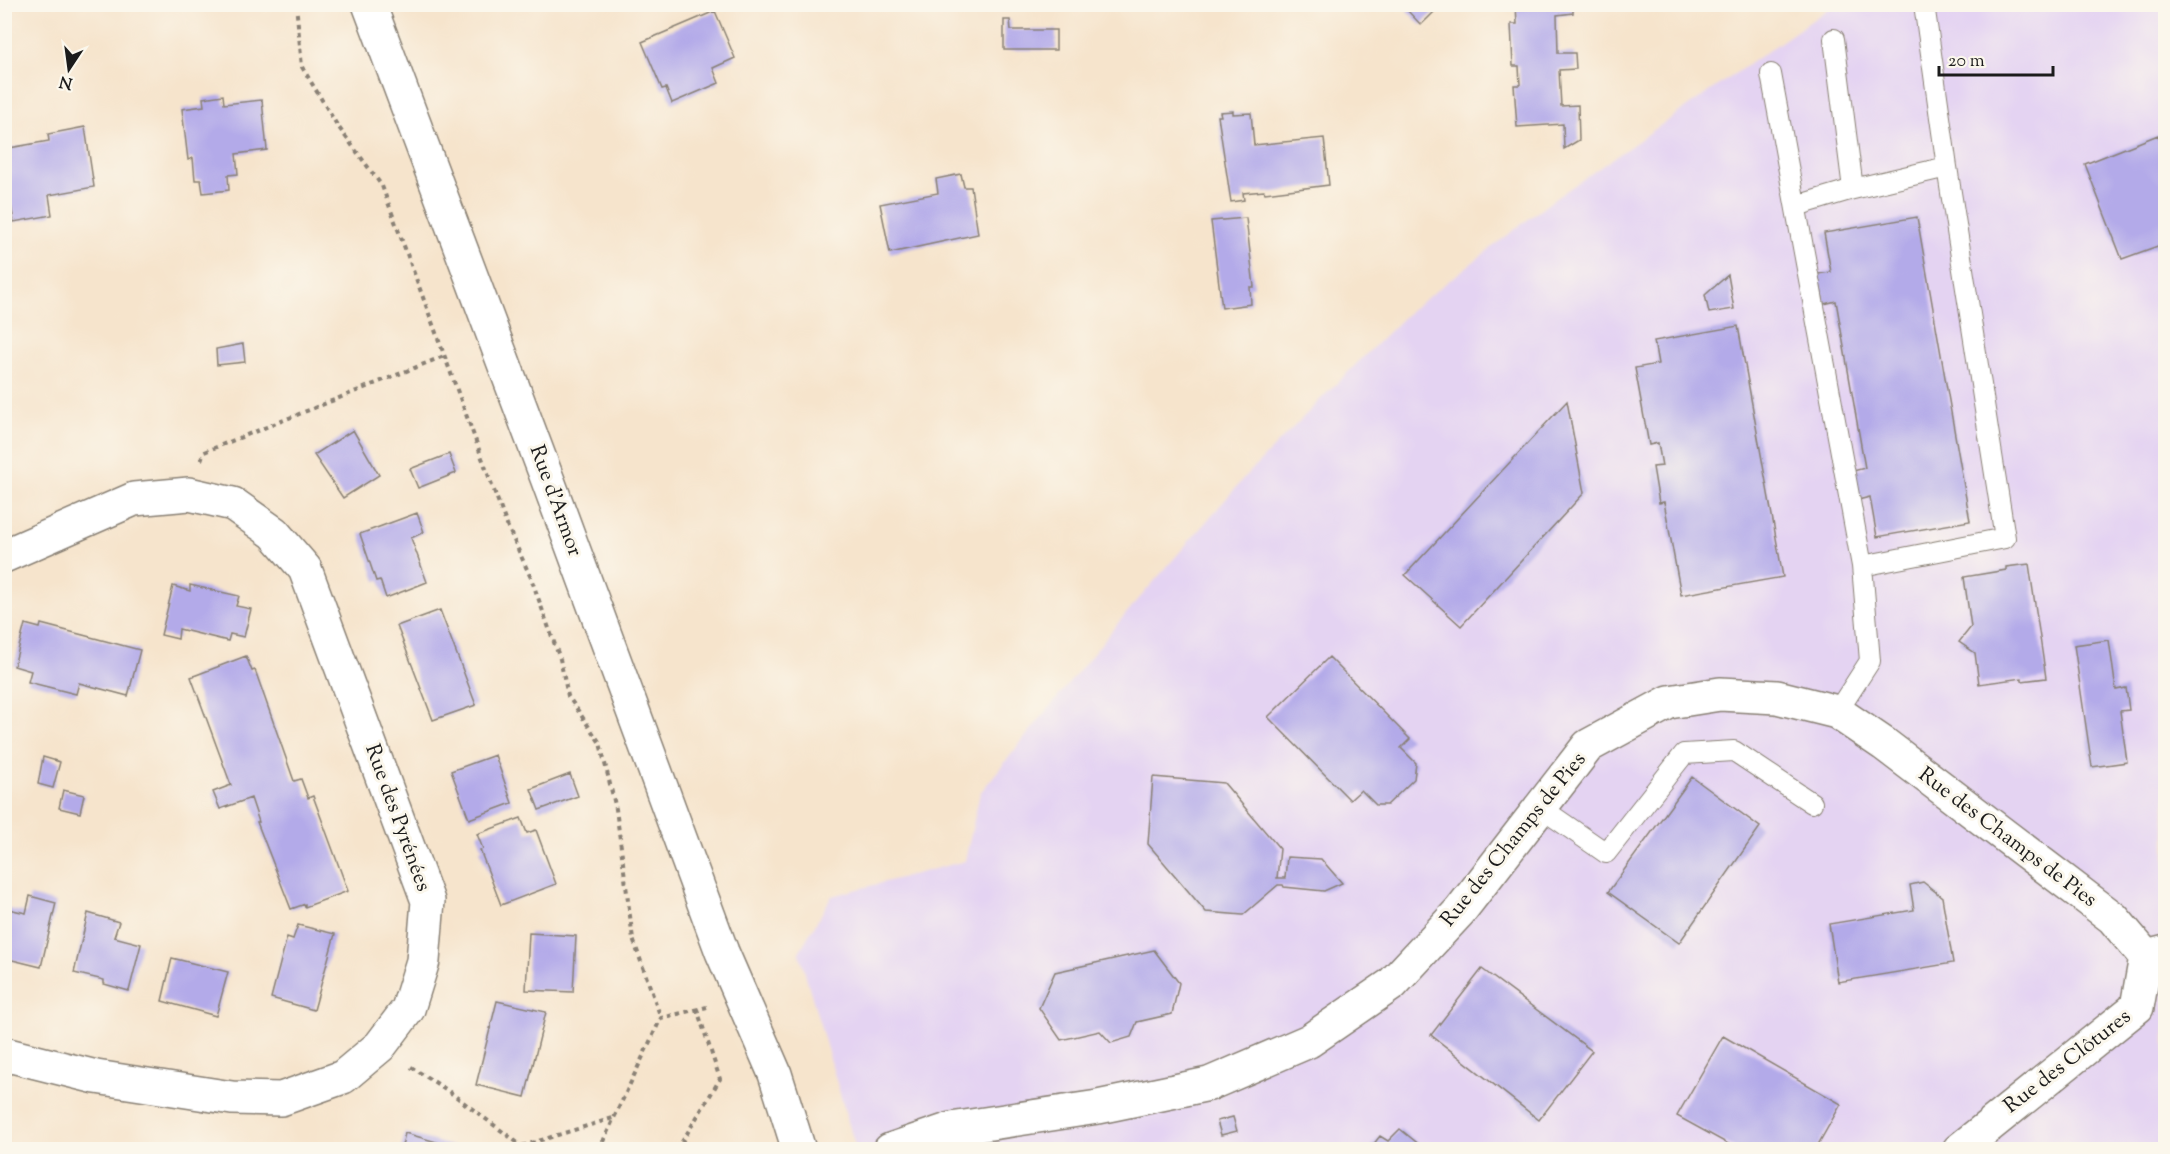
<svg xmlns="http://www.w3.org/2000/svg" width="2170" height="1154" viewBox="0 0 2170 1154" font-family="'Sorts Mill Goudy',serif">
<rect width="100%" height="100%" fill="#fbf7ec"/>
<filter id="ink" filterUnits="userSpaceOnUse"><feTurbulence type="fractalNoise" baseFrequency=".0167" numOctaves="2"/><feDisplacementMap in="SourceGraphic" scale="12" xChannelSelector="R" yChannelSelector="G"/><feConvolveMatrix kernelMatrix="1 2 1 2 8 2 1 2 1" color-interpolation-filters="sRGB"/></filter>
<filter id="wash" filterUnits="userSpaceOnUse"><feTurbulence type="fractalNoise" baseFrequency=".008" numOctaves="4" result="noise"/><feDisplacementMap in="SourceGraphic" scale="24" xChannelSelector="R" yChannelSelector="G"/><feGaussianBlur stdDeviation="1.35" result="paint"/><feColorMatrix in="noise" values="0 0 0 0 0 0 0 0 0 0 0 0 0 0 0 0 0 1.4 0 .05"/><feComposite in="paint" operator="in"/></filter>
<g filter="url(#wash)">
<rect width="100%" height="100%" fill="#f6e4cc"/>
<path fill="#e4d3f2" d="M1834 5H2165V1149H856L799 952 832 896 965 861 980 793 1118 623 1246 476 1321 399 1410 311 1553 200Z"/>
<g id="blocks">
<path fill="#b3aae9" d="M1407 4H1442L1421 25 1407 10 1409 7Z
M1516 4H1573V13L1557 15 1558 53H1575L1576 69 1559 70 1561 106 1578 105 1579 140 1564 149 1563 124 1517 127 1514 85H1520L1519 66H1513L1511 24H1517Z
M715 11 735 58 713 68 719 83 672 103 666 88 662 89 642 42Z
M1004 20H1010L1011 30H1056V50H1004Z
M223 95 224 104 262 100 267 150 236 154 238 174 228 175 229 190 203 193 201 180H195L193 158 188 160 182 109 204 106 203 98Z
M1233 111V114L1251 113 1254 145 1324 138 1329 185 1265 193 1264 191 1243 193 1244 200 1231 202 1218 116H1221L1220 112Z
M85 127 94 187 49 195 52 215 14 222 4 165V149L49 141 48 134Z
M2158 135 2162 144 2166 143V243L2122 259 2085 164Z
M961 174 964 187H971L978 234 890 253 880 204 938 193 936 179Z
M1917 217 1970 521 1877 537 1870 497 1858 500 1853 471 1865 468 1836 301 1824 304 1818 274 1831 272 1824 233Z
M1246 218 1254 287H1250L1251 304 1222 308 1211 221Z
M1728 275 1734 309 1709 313 1705 295Z
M1738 326 1783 577 1681 595 1664 502 1659 503 1653 467 1662 466 1658 443 1649 445 1635 368 1658 364 1654 341Z
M243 344 245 362 217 365 216 349Z
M1567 401 1584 493 1461 626 1405 575Z
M353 430 379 475 343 498 314 455Z
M449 454 456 473 418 488 410 469Z
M417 513 424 532 411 538 427 582 386 598 380 580 376 581 360 534Z
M2029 564 2046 678 2022 681V678L1979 684 1975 653 1959 642 1971 627 1964 577 2006 570V567Z
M190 585 239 596 236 606 251 609 244 637 230 634 228 641 179 629 178 639 161 635 173 586 190 591Z
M440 610 476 705 433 720 397 626Z
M25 624 40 628 41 624 140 650 128 696 79 683 76 694 28 682 31 671 14 666Z
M2109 640 2116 690 2126 688 2129 710 2120 711 2127 762 2092 767 2074 645Z
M246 656 252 671 255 670 294 781 301 779 308 798 313 796 348 891 305 907V904L291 909 257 822H259L251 798 220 809 213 792 231 785 191 677Z
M1329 657 1410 739 1401 748 1416 763 1414 779 1387 805H1376L1361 790 1350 800 1268 717Z
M495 755 512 803 469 819 451 771Z
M43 757 60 762 53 788 38 784Z
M570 774 578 796 539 810 531 789Z
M1153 777 1224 783 1280 849 1277 878H1285L1287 857 1321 859 1342 883 1324 891 1284 887 1283 885H1278L1243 915 1206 912 1148 844Z
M1692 777 1760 827 1679 943 1608 892Z
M63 790 84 795 80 813 59 808Z
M521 818 527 833 536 830 556 884 501 905 480 850 483 849 477 834Z
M1923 882 1942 897 1953 963 1838 982 1829 924 1914 910 1910 885Z
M30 896 56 903 41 967 4 958V908L26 913Z
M88 913 119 922 114 937 141 944 129 991 104 984V980L74 973Z
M298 925 335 934 314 1010 271 998 287 937 293 939Z
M529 933 576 936 573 992 526 990Z
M1154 950 1179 983 1172 1014 1137 1022 1131 1037 1111 1043 1100 1031 1061 1040 1039 1008 1055 972Z
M172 958 228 972 216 1016 162 1001Z
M1482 969 1592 1051 1539 1120 1431 1035Z
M497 1001 546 1012 525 1097 476 1085Z
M1723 1036 1841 1104 1815 1150H1739L1677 1116Z
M1233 1117 1237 1131 1221 1135 1217 1121Z
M1400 1129 1421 1146 1418 1150H1369L1380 1136 1388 1141Z
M405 1133 461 1149V1150H401Z"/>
</g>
</g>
<g filter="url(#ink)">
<use href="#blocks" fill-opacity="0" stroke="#898074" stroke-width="1.5"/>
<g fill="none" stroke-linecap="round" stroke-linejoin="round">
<defs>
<path id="service" d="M1834 39 1853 189
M1771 74 1862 566 1870 661 1837 712
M1796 206 1853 189 1947 167
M1862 566 2005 538 1947 167 1924 4
M1541 808 1606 853 1684 754 1734 751 1812 803"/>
<path id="minor" d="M4 556 134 499 189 494 233 504 274 533 305 569 428 901 423 961 408 1009 380 1046 343 1077 281 1099 232 1098 96 1077 4 1054
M890 1150 951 1129 1098 1107 1209 1084 1309 1041 1392 984 1460 911 1588 746 1669 702 1720 694 1777 697 1837 712 1884 744 2113 918 2146 957 2166 952
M1959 1150 2137 1007 2146 957"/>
<path id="secondary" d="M369 4 547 478 722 952 775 1074 799 1150"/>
</defs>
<use href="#service" stroke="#898074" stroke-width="22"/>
<use href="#minor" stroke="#898074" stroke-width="36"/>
<use href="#secondary" stroke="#898074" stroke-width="36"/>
<path stroke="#898074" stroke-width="4" stroke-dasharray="4.5 4.5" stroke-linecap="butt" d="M296 4 302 67 337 125 382 186 506 523 531 578 560 659 568 696 600 743 616 809 633 939 661 1018
M201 460 204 452 444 356
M411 1067 447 1090 522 1146 524 1150
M522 1146 613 1118
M599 1150 661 1018 707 1007
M677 1150 720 1079 697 1009"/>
<use href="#service" stroke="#fff" stroke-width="20"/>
<use href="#minor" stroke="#fff" stroke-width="33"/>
<use href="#secondary" stroke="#fff" stroke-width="33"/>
</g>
</g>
<g text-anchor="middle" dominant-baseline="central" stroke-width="6" stroke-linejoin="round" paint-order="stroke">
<g font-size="21" fill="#1c1c1c" stroke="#fbf7ec">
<text transform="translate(555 501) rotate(70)">Rue d'Armor</text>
<text transform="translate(397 818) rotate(70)">Rue des Pyrénées</text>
<text transform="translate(2007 838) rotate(37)">Rue des Champs de Pies</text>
<text transform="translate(1514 840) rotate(-51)">Rue des Champs de Pies</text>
<text transform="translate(2068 1062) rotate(-38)">Rue des Clôtures</text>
</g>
</g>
<rect width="2170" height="1154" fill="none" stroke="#fbf7ec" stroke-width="24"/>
<g transform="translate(69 69) rotate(193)" stroke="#fbf7ec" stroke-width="4.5" paint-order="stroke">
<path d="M0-4.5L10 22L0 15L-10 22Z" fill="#1c1c1c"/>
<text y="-9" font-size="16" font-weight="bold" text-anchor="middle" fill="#1c1c1c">N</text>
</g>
<path d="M1939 66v9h114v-9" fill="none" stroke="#1c1c1c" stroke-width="3"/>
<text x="1948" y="66" font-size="18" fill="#1c1c1c" stroke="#fbf7ec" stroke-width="4.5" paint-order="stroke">20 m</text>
</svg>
